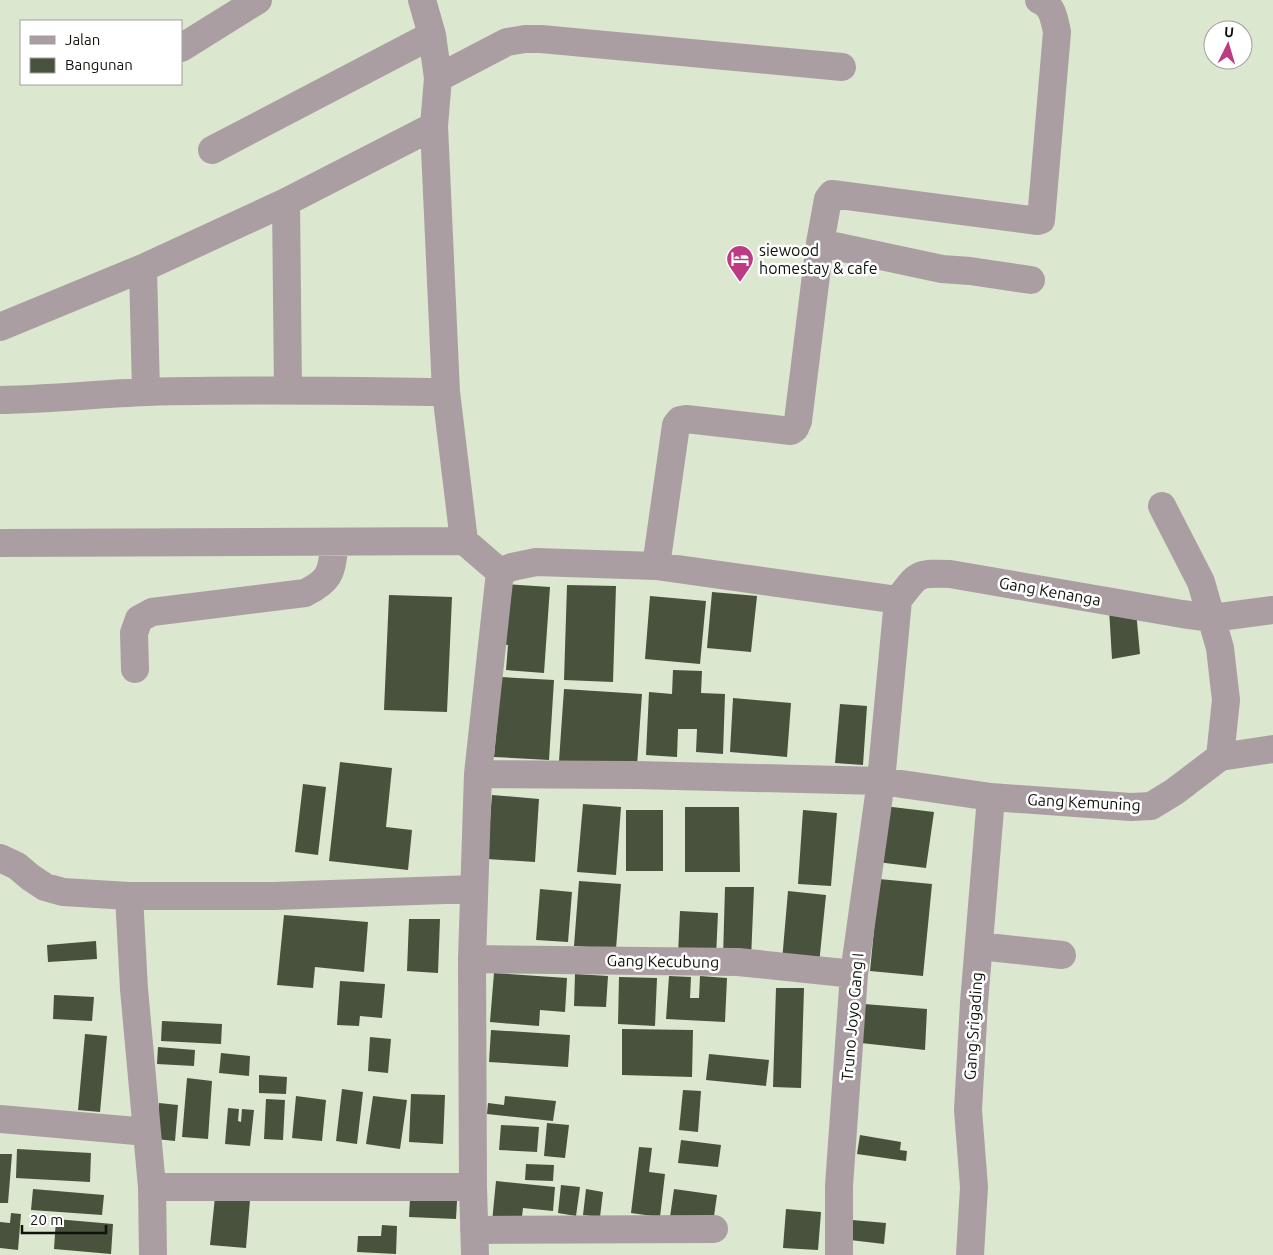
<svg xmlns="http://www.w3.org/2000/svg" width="1273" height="1255" viewBox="0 0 1273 1255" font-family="Ubuntu,sans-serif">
<rect width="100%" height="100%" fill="#dbe7ce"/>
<path fill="#48523d" d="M503 584 550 587 544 673 506 670 508 645 498 644Z
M567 585 616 586 613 682 564 680Z
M712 592 757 596 751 652 707 648Z
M389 595 452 597 447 712 384 710Z
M650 596 706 601 700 664 645 659Z
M1109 609 1136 611 1140 654 1112 659Z
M673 670 702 671 701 693 725 694 723 754 696 752 697 729H678L677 757 646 755 649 692 672 694Z
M501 677 554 680 549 760 494 757Z
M564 689 642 694 637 766 559 761Z
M733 698 791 703 787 757 730 752Z
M840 704 867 706 863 765 835 763Z
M340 762 392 768 386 827 412 830 408 870 329 861Z
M303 784 326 787 318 855 295 852Z
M492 795 539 799 535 862 487 859Z
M583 804 621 807 616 875 577 872Z
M884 806 934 812 926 868 877 862Z
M685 807H739L740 872H685Z
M626 810H663V871H626Z
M803 810 837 813 831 886 798 884Z
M879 879 932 884 923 976 870 971Z
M579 881 621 884 616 949 574 946Z
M725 887H754L751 959 723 958Z
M540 889 572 892 568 942 536 940Z
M788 891 826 895 819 964 782 961Z
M680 911 718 913 716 957 678 955Z
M284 915 368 922 364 972 315 967 313 988 277 985Z
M409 919H440L438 973 407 971Z
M96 941 97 959 48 962 47 945Z
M494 973 567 978 565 1012 540 1010 539 1026 490 1022Z
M575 974 608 976 606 1007 574 1006Z
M669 976 691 977 690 998H699L700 976 727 978 725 1022 666 1019Z
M619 977 657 978 655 1026 618 1024Z
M340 981 385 984 382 1018 360 1016 359 1026 337 1025Z
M776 988H804L801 1088 773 1087Z
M54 995 94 997 92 1021 53 1019Z
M864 1004 927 1009 925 1050 861 1043Z
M162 1021 222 1024 221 1044 161 1041Z
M622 1029 693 1030 692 1077 622 1075Z
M491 1030 570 1035 568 1067 489 1062Z
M85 1034 107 1036 100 1112 78 1110Z
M370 1037 391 1039 388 1073 368 1071Z
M158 1047 195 1050 194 1066 157 1064Z
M221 1053 250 1056 249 1076 219 1073Z
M709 1054 769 1060 766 1086 706 1080Z
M259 1075 287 1077 286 1094 259 1093Z
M187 1078 212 1081 208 1139 182 1137Z
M342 1089 363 1092 357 1144 336 1141Z
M683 1090 701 1091 698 1132 679 1130Z
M411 1094 445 1095 443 1144 409 1142Z
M296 1096 326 1100 322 1141 292 1138Z
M373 1096 407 1100 400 1149 366 1144Z
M505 1096 556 1101 553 1121 487 1114 488 1103 504 1105Z
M266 1099 285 1100 283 1140 264 1139Z
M159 1103 178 1105 175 1141 156 1139Z
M228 1108 239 1109 238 1121 241 1122 242 1109 254 1110 250 1146 225 1144Z
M547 1123 569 1125 565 1158 544 1156Z
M501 1125 539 1127 537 1152 499 1150Z
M860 1135 901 1142 900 1150 907 1151 906 1161 857 1154Z
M681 1140 721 1145 718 1167 678 1163Z
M639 1147 652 1148 649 1172 665 1174 660 1217 631 1213Z
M17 1149 91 1153 90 1182 16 1178Z
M0 1154H12L8 1203H0Z
M526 1164 554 1165 553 1181 525 1180Z
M496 1181 555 1187 553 1211 523 1208 521 1225 492 1222Z
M561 1185 580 1187 576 1216 558 1213Z
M33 1189 104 1195 102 1215 31 1210Z
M586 1189 603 1192 600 1217 583 1215Z
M674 1189 717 1195 713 1223 670 1217Z
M215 1197 250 1200 246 1248 210 1245Z
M410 1199 457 1201 456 1219 409 1217Z
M786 1209 821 1212 818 1250 783 1248Z
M11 1213 21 1214 18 1250 0 1248V1222L10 1223Z
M56 1219 113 1224 111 1254 54 1249Z
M852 1220 886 1223 884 1244 850 1240Z
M382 1225 397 1226 396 1254 357 1252 358 1236H381Z"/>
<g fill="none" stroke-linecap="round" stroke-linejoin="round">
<path stroke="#aa9ea3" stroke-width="28" d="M422 0 432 35 438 78 434 126
M181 48 258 0
M438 78 507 42 525 39H541L842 67
M212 150 432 35
M286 202 288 390
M820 243 942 269 970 271 1031 280
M143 268 146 392
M0 327 143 268 286 202 434 126 446 392 464 541 500 572
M0 400C49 399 98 394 147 392 247 389 346 391 446 392
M1162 506 1201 582 1220 648 1226 700 1220 757
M0 543 464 541
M656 566 676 425 680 420 686 419 791 431 795 428 798 421 820 243 828 199 832 194 1038 221 1041 220 1057 32C1054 19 1053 5 1039 0
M898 600C918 573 917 573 950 574L1182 614 1212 618 1273 610
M135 669 134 633 139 619 152 612 305 593C333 579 331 571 335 542
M0 858 17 866 30 877 45 887 63 892 129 896
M979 946 1062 955
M472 959 738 962 854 974
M0 1119 147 1132
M152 1187 134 989 129 896H274L474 889
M474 1230 714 1229
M153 1255 152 1187H473
M475 1255 473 1187 472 959 478 774
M839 1255V1186L854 974 881 781 898 600 656 566 536 562 512 567 500 572 478 774 636 775 881 781 991 797 1131 807 1151 806 1174 792 1220 757 1273 749
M970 1255 974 1187 968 1110 974 1003 991 797"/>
</g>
<defs>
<symbol id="hotel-pin" viewBox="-11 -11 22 30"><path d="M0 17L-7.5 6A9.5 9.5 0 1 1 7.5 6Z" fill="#bd3b83" stroke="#fff"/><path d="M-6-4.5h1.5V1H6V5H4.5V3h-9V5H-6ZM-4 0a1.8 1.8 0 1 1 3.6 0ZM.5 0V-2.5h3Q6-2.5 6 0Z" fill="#fff"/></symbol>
</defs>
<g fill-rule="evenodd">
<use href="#hotel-pin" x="724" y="243" width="32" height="43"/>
</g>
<g text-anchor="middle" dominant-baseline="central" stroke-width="5" stroke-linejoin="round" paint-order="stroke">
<g font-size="16" fill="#0f130a" stroke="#fff" text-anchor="start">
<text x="759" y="250">siewood<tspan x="759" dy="18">homestay &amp; cafe</tspan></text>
</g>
<g font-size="16" fill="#0f130a" stroke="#fff">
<text transform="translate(1050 591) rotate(10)">Gang Kenanga</text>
<text transform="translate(1084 802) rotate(3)">Gang Kemuning</text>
<text transform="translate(663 961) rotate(1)">Gang Kecubung</text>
<text transform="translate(852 1017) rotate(-85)">Truno Joyo Gang I</text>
<text transform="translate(973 1026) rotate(-86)">Gang Srigading</text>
</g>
</g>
<rect x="20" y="20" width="162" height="65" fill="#ffffff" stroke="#9fa19d"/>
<rect x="30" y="36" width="25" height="8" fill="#aa9ea3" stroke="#9fa19d"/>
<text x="65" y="45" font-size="15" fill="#0f130a">Jalan</text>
<rect x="30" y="58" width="25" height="15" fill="#48523d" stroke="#9fa19d"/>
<text x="65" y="70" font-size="15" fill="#0f130a">Bangunan</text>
<g transform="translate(1228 45) rotate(5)"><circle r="24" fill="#ffffff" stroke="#9fa19d"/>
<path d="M0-4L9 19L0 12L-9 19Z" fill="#bd3b83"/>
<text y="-8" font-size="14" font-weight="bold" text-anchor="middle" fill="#0f130a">U</text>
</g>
<path d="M22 1225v8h84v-8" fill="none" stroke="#0f130a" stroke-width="2.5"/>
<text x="30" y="1225" font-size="15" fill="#0f130a" stroke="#ffffff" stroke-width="4" paint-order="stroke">20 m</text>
</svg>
